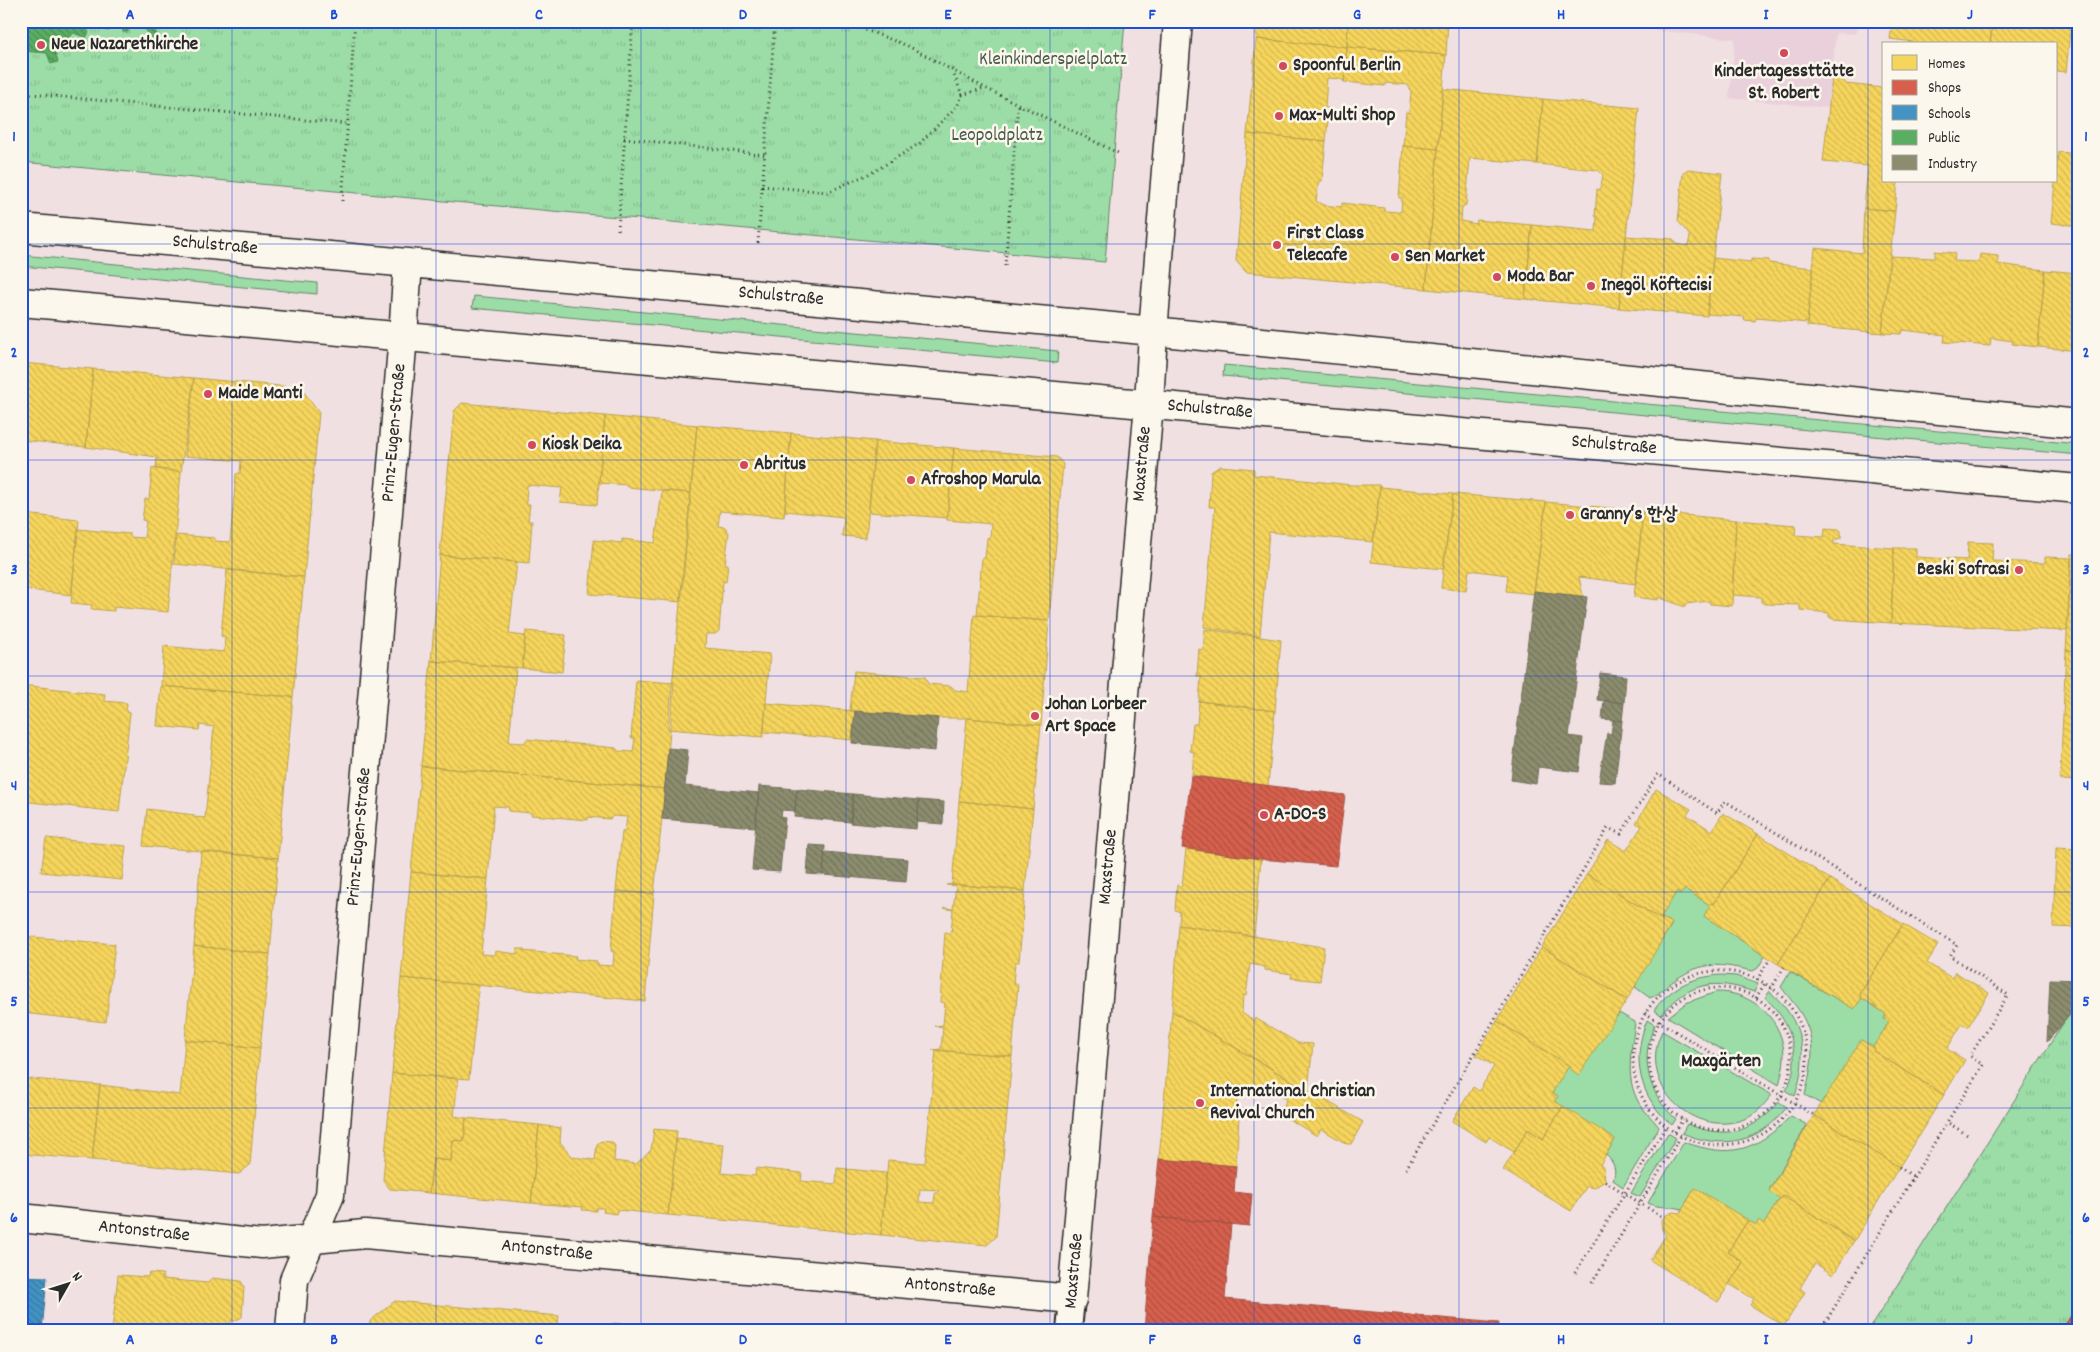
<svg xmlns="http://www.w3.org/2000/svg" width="2100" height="1352" viewBox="0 0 2100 1352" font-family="Dekko,'Poor Story',sans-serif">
<defs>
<pattern id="park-tufts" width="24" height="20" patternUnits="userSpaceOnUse" patternTransform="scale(1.25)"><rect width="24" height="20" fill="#9cdda7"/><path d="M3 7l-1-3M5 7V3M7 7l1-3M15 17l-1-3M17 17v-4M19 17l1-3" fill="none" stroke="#87be90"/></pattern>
<pattern id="homes-back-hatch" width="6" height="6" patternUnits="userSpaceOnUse" patternTransform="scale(1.25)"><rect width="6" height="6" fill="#f6d55c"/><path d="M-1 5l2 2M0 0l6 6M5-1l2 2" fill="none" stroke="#d3b750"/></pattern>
<pattern id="shops-back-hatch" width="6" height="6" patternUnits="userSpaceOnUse" patternTransform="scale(1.25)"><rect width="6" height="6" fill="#d6604d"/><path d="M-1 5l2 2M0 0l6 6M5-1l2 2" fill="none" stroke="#ae4f40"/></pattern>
<pattern id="schools-back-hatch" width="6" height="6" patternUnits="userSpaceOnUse" patternTransform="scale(1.25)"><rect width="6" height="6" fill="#4393c3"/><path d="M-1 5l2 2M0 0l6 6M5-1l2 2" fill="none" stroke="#38789f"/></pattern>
<pattern id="public-back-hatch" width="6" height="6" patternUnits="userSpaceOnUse" patternTransform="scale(1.25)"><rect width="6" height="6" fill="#5aae61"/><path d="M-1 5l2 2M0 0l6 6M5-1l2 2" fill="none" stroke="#4b8e50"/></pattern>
<pattern id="industry-back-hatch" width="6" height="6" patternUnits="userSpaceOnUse" patternTransform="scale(1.25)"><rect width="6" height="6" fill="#8c8c6e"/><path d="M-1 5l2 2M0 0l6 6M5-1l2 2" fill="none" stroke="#73735b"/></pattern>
</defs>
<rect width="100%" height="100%" fill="#f1e0e2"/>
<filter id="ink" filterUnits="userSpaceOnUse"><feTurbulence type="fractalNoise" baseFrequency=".02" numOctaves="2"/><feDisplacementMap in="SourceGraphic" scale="10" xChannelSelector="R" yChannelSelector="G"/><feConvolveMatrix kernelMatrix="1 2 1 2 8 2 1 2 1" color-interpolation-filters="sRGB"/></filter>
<g filter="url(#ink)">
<path fill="#ead0db" d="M1647 21H1858L1857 34 1836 33 1829 108 1729 98 1735 39 1646 29Z"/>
<path fill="#9cdda7" stroke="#648469" d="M21 255 317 283V294L21 266Z
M474 296 1058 351 1057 363 472 308Z
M1224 365 2079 444V455L1223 376Z
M1685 889 1710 905 1704 916 1765 956 1758 968 1753 971C1720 964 1704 960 1675 980 1666 986 1660 994 1650 998L1635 987 1637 983 1636 982 1672 924 1661 917 1677 891 1681 894Z
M1790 972 1854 1009 1862 998 1886 1014 1884 1019 1889 1022 1873 1047 1861 1040 1826 1098H1824L1821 1104 1805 1095C1812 1064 1818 1041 1800 1012 1794 1003 1787 995 1781 987Z
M1721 975 1736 976 1758 984 1754 992C1714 978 1689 982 1661 1015L1654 1010C1671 987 1692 977 1721 975Z
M1769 991C1803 1020 1809 1054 1795 1096L1786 1091C1803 1059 1792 1021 1765 998Z
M1716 992C1753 991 1785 1021 1784 1058 1784 1067 1781 1076 1779 1085L1668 1017 1686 1003Z
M1619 1013 1635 1022C1632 1049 1624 1077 1639 1103 1644 1111 1653 1119 1659 1127L1623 1187 1613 1180C1617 1171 1614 1162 1606 1155L1615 1139 1554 1101 1558 1096 1552 1093 1568 1067 1579 1074 1615 1016 1617 1017Z
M1647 1020 1655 1025C1639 1057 1648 1095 1676 1119L1672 1125C1639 1097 1631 1060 1647 1020Z
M1662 1031 1772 1095C1765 1103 1757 1114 1747 1118 1693 1141 1636 1084 1662 1031Z
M1779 1102 1787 1107C1760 1143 1723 1150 1682 1133L1687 1124C1725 1139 1752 1134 1779 1102Z
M1791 1116 1807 1125 1769 1190 1780 1198 1764 1224 1759 1221 1756 1225 1695 1188 1682 1209C1669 1205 1660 1209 1648 1203L1684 1142C1732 1159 1755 1151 1791 1116Z
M1668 1133 1676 1138 1640 1197 1631 1193Z"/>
<path fill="url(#park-tufts)" stroke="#648469" d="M21 21H1125L1105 262 21 162Z
M2069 1014 2079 1020V1331H1868Z"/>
<path fill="url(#homes-back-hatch)" stroke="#b9a24d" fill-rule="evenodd" d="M1257 21H1348L1347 47 1256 39Z
M1348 21H1448L1446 55 1347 47Z
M1858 21H1993L1990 44H1913V42L1890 39 1892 25Z
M1993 21H2071L2066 72 2056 71V44H1990Z
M1256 39 1347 47 1344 82 1341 79 1327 78 1325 108H1329L1326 141 1247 134Z
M1347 47 1446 55 1438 149 1403 146 1406 112 1409 113 1411 92 1408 85 1385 83V86L1344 82Z
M1833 68 1846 84 1884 88V181H1898L1895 211 1864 208 1868 166 1823 162Z
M1443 89 1543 99 1537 164 1470 158 1466 205 1462 207 1461 221 1476 224 1477 220 1532 225 1525 299 1426 289Z
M1543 99 1639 108 1619 308 1525 299 1532 225 1596 231 1597 217 1595 216 1597 189 1600 190 1603 175 1598 170 1537 164Z
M1247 134 1326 141 1322 181H1319L1316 201 1323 205 1342 207V203L1384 208V211L1401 212 1402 198H1399L1403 146 1438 149 1426 289 1246 272 1236 261Z
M2058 152 2079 154V226L2051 223Z
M1688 169 1722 173 1707 316 1619 308 1626 236 1673 239 1677 244 1688 246 1690 236 1678 221 1683 173Z
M1864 208 1895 211 1882 333 1807 326 1815 248 1862 253Z
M1935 251 1955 253 1954 261 1979 262 1980 254 1998 256V264L2045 270 2038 347 2012 344 2013 341 1991 338 1990 346 1944 342 1945 335 1902 330 1901 334 1882 333 1890 256 1935 258Z
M1713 258 1751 262V259L1769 260V263L1813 268 1807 323 1756 318 1755 321 1744 320 1745 317 1707 314Z
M2045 270 2079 273V351L2038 347Z
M21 363 93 369 86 447 21 440Z
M93 369 194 378 181 472 156 469 157 457 86 447Z
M194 378 301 388 319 413 304 577 174 564 176 535 215 538V541L230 542 236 474 240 473 241 461 185 456Z
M462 403 605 416 597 505 560 502 562 488 527 485 526 504H530L528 521H532L529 563 440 555 454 411Z
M605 416 697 425 691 493 627 487V485L599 483Z
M697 425 791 433 784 517 720 511 718 526 725 527 729 533 725 564H728L726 582 723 581 719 631 715 634H706L705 648 770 654 763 737 668 729Z
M791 433 875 441 866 538 842 536 844 517 785 511Z
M875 441 954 448 947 518 869 512Z
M954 448 1057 457 1063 464 1049 621 977 615 982 558H985L987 538 990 537 991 524 947 520Z
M1220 466 1254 469V475L1352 485H1379L1380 487 1373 542 1269 532 1260 636 1204 627 1215 507H1209L1211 472Z
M152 468 181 472 168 612 114 607V611L91 609 92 605 71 603 78 529 130 534V537L144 538 146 521 142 520 145 499H149Z
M1380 487 1453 494 1443 569 1371 562Z
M662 491 691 493 681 602 589 594 594 540 622 543V539L655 543Z
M1453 494 1546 502 1534 594 1506 591 1508 575 1469 570 1466 591 1441 588Z
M1546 502 1643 511 1636 584 1579 577 1583 596 1534 591Z
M1643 511 1736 520 1732 606 1710 604 1709 601 1686 604 1685 607 1658 597V600L1634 597Z
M24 514 79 520 71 595 21 589V518H24Z
M1736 520 1796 525 1795 535 1824 537 1825 528 1839 529 1841 531V538L1834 540V544L1894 548 1891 623 1833 619 1829 617V613L1800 610V605L1765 604 1761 602V597L1732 595Z
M1968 542 1993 543 1992 561 2045 563V557L2071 558 2067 631 1891 623 1894 548H1916V557L1967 560Z
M2072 554H2079V651L2066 650Z
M440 555 517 562 509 634 525 636 522 668 431 661Z
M227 570 304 577 293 697 161 686 164 646 224 652 225 637 221 636Z
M974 615 1049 621 1041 725 967 718H938L850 711 854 671 925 677 928 684 951 686 955 690 968 692Z
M1205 629 1281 640 1275 711 1199 701 1201 677 1197 676 1199 649 1203 650Z
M526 631 566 635 562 672 522 668Z
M2066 650 2079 651V781L2060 780Z
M431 661 516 668 509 742 524 743 527 739 616 748 618 751 633 752 635 738H631L636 680 674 683 665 789 421 766Z
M21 685 105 694 104 701 127 703 126 712 130 713 119 812 21 801Z
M161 686 293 697 278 858 143 846 147 809 194 815 193 817 205 818 214 727 200 725 199 730 157 726Z
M1199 701 1275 711 1268 786 1192 775 1194 752 1190 751 1193 724H1197Z
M766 703 855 711 853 740 764 732Z
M967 718 1041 725 1033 809 959 801Z
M421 766 665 789 654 894 616 891 622 832 625 831 627 817 613 816 610 819 588 817V820L531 815 532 813 508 811 509 807 494 806 488 879 411 872Z
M1656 789 1691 809 1687 815 1712 831 1723 813 1758 834 1714 904 1711 903 1710 905 1685 889 1681 894 1677 891 1661 917 1662 920 1587 874 1608 840 1626 851 1642 826 1636 823Z
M959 801 1033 809 1025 891 952 884Z
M1758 834 1830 879 1778 964 1704 916 1711 903 1714 904Z
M46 838 126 846 122 880 41 872Z
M2056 848 2079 849V928L2053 927Z
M1186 849 1261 859 1254 936 1179 925 1180 912 1175 910 1177 885 1182 886Z
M201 852 278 858 270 954 194 946Z
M411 872 488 879 481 954 495 955V951L517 954V949H524L523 951 576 956 575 959 596 961 598 965 613 966 614 952 611 951 616 891 654 894 645 1001 401 978Z
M1587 874 1662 920 1663 918 1672 923 1627 1000 1542 947Z
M1830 879 1903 924 1860 994 1862 998 1854 1009 1778 964Z
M952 884 1025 891 1019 962H1015L1013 984H1018L1012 1056 932 1050 941 1049 943 1027 934 1026 943 1025 945 1003 940 1002 945 932 951 933 953 910 944 908 953 909 956 886 946 885Z
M1903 924 1938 945 1927 963 1952 978 1955 972 1989 993 1968 1027 1962 1024 1947 1049 1965 1060 1944 1095 1873 1051 1875 1048 1873 1047 1889 1022 1884 1019 1886 1014 1862 998 1860 994Z
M1179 925 1324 947 1320 981 1291 978 1292 974 1265 970V967L1250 964 1246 996 1243 995 1242 1013 1254 1021 1255 1018 1298 1043 1313 1044 1308 1090 1172 1011Z
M21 936 115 944 106 1022 21 1013Z
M194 946 270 954 260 1048 185 1040Z
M1542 947 1627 1000 1579 1075 1570 1069 1571 1067 1497 1021Z
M401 978 479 985 469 1079 392 1073Z
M1172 1011 1363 1122 1351 1144H1347L1321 1129 1317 1136 1282 1115 1286 1099 1267 1087 1259 1092 1239 1085 1235 1116 1239 1117 1236 1166 1159 1159Z
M1497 1021 1571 1067 1570 1069 1568 1067 1552 1093 1558 1096 1554 1101 1563 1106 1543 1139 1528 1129 1514 1152 1489 1137 1486 1142 1452 1121 1473 1087 1479 1091 1494 1066 1476 1055Z
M185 1040 260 1048 250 1165 239 1174 92 1160 100 1085 180 1095Z
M1861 1040 1875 1048 1873 1051 1944 1095 1899 1167 1814 1115Z
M936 1050 1012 1056 996 1237 987 1245 881 1235 888 1160 925 1163ZM920 1189 939 1190 935 1194 934 1203 919 1202Z
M392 1073 458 1079 454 1116 466 1118 464 1141 453 1140 451 1161 433 1159 429 1193 390 1189 383 1180Z
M21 1078 100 1085 92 1160 21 1154Z
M1563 1106 1615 1139 1600 1165 1604 1168 1605 1181 1594 1188 1587 1186 1571 1211 1503 1170 1528 1129 1543 1139Z
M1814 1115 1899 1167 1854 1241 1783 1196 1781 1199 1769 1191Z
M466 1118 539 1125 531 1203 429 1193 433 1159 451 1161 453 1140 464 1141Z
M539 1125 561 1128 560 1142 573 1157 595 1160 597 1144 601 1141 612 1142 615 1146 614 1161 636 1164 651 1150 654 1129 677 1131 668 1215 617 1210 616 1214 603 1212 604 1208H596V1211L582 1210 583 1207 531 1203Z
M676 1139 724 1144 721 1173 755 1176 756 1168 802 1173 801 1181 836 1184 837 1168 886 1173 881 1235 668 1215Z
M1695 1188 1748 1220 1728 1252 1743 1262 1718 1302 1650 1260 1666 1235 1662 1230 1661 1221 1666 1215 1673 1212 1680 1213Z
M1783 1196 1854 1241 1833 1275 1815 1263 1800 1288 1805 1292 1784 1326 1750 1305 1754 1299 1729 1284 1743 1262 1728 1252 1748 1220 1756 1225 1759 1220 1764 1224 1780 1198 1781 1199Z
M149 1273 163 1274 162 1279 208 1283 212 1278 241 1281 244 1287 242 1317 235 1321 231 1320 230 1331H112L118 1275 148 1277Z
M395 1301 559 1316 557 1331H369L370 1321Z
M2079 1312V1331H2065L2064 1326 2072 1314Z
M613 1323 671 1328 688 1330 613 1331Z"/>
<path fill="url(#shops-back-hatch)" stroke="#a35043" d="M1191 776 1345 795 1336 866 1261 859 1182 848Z
M1159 1159 1236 1166 1234 1192 1252 1194 1249 1226 1153 1217Z
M1153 1217 1231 1224 1225 1299 1499 1323 1498 1331H1144Z
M2079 1312V1331H2065L2064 1326 2072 1314Z"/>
<path fill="url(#schools-back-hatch)" stroke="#3c7495" d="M21 1266H26L24 1276 47 1277 42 1331H21Z"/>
<path fill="url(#public-back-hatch)" stroke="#4c8751" d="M21 21H150V25L157 34 153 39 145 29 128 28V32H123V28L109 27V31L104 30V26L91 25 90 29 86 30 89 32 86 38 74 33 54 50 58 62 51 64 47 53 21 51Z"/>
<path fill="url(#industry-back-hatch)" stroke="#6f6f5a" d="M1534 591 1587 597 1569 736 1583 738 1579 772 1538 767 1536 784 1511 780Z
M1600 673 1626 676 1624 703 1597 700Z
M1604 700 1624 703 1622 721 1602 719Z
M855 711 938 718 935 751 852 743Z
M1613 720 1622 721 1615 783 1599 782 1607 733 1611 734Z
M668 748 688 750 685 786 759 793 755 827 662 819Z
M759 786 797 789 795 811 782 810 781 817 785 818 780 872 752 870Z
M797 789 853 794 851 822 794 817Z
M853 794 919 800 916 829 850 823Z
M919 800 944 802 943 824 917 822Z
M809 845 825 846 823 875 807 874Z
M825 852 908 859 906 882 823 875Z
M2050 979 2079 980V1004L2047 1042Z"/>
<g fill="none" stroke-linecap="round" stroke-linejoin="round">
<defs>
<path id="pedestrian" d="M1069 1331 1072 1299"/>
<path id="minor" d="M1153 332 1178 21
M21 1218 262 1244 365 1234 1072 1299 1149 404
M290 1331 294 1280 330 1195 403 336"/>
<path id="secondary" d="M21 228 1093 325 2079 424
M21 302 2079 489
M403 336 408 263
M1149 404 1153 332"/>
</defs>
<use href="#pedestrian" stroke="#2b2b2b" stroke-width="28"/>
<use href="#minor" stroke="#2b2b2b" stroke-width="31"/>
<use href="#secondary" stroke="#2b2b2b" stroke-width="31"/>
<path stroke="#2b2b2b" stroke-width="3" stroke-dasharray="1 4" stroke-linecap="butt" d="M842 21 908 46 985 88 1120 154
M21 93 348 124
M962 95 985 88
M624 138 765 155
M762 186 828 192 875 171 920 143 958 105 962 95 953 72
M342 201 355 21
M618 230 633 21
M758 243 775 21
M1005 266 1018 104
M1633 1058a87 87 0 1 1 174 0a87 87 0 1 1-174 0Z
M1757 980 1770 959
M1649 1059a71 71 0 1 1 142 0a71 71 0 1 1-142 0Z
M1771 989 1784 967
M1756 998 1765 983
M1645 1013 1814 1115
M1675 1132 1683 1119
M1899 1167 1914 1177
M1406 1169 1608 828 1621 834 1658 774 1717 813 1725 801 1957 945 1950 956 2008 995 1970 1056 1983 1065 1947 1122 1969 1136
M1605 1181 1664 1218
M1575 1273 1666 1127
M1592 1283 1681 1136
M1820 1331 1947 1122"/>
<use href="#pedestrian" stroke="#fbf7ec" stroke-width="24"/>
<use href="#minor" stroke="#fbf7ec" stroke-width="28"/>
<use href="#secondary" stroke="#fbf7ec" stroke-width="28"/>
</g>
</g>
<path fill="none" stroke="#1d4ed8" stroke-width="1" stroke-opacity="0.55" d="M232 21V1331M436 21V1331M641 21V1331M846 21V1331M1050 21V1331M1254 21V1331M1459 21V1331M1664 21V1331M1868 21V1331M21 244H2079M21 460H2079M21 676H2079M21 892H2079M21 1108H2079"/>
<g fill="#d1495b" stroke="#fbf7ec" stroke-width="2">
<circle cx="41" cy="45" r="5"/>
<circle cx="1784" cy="53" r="5"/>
<circle cx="1283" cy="66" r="5"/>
<circle cx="1279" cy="116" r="5"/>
<circle cx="1277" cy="245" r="5"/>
<circle cx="1395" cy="257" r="5"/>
<circle cx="1497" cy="277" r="5"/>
<circle cx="1591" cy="286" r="5"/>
<circle cx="208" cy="394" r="5"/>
<circle cx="532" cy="445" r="5"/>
<circle cx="744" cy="465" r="5"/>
<circle cx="911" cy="480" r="5"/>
<circle cx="1570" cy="515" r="5"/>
<circle cx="2019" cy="570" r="5"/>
<circle cx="1035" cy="716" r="5"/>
<circle cx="1264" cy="815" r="5"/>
<circle cx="1200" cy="1103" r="5"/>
</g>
<g text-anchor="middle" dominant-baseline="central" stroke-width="5" stroke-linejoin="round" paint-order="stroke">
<g font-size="19" font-weight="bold" fill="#2b2b2b" stroke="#fbf7ec" text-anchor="start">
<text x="51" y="45">Neue Nazarethkirche</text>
<text x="1293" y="66">Spoonful Berlin</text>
<text x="1784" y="72" text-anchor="middle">Kindertagessttätte<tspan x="1784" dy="22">St. Robert</tspan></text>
<text x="1289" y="116">Max-Multi Shop</text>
<text x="1287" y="234">First Class<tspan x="1287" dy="22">Telecafe</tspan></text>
<text x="1405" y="257">Sen Market</text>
<text x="1507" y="277">Moda Bar</text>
<text x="1601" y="286">Inegöl Köftecisi</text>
<text x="218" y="394">Maide Manti</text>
<text x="542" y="445">Kiosk Deika</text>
<text x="754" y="465">Abritus</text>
<text x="921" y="480">Afroshop Marula</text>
<text x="1580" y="515">Granny‘s 한상</text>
<text x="2009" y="570" text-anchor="end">Beski Sofrasi</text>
<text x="1045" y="705">Johan Lorbeer<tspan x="1045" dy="22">Art Space</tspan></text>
<text x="1274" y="815">A-DO-S</text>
<text x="1210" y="1092">International Christian<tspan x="1210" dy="22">Revival Church</tspan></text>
</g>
<g font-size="19" fill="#47584a" stroke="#fbf7ec">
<text x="1053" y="60">Kleinkinderspielplatz</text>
<text x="997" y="136">Leopoldplatz</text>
</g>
<g font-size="19" fill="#2b2b2b" stroke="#fbf7ec">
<text transform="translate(215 246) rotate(5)">Schulstraße</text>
<text transform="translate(781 297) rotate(5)">Schulstraße</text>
<text transform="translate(1210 410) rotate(5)">Schulstraße</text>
<text transform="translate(395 433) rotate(-85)">Prinz-Eugen-Straße</text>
<text transform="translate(1614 446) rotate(5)">Schulstraße</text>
<text transform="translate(1143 464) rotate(-85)">Maxstraße</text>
<text transform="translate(360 837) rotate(-85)">Prinz-Eugen-Straße</text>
<text transform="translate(1109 867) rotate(-85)">Maxstraße</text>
<text transform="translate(144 1232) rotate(6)">Antonstraße</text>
<text transform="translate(547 1251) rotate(6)">Antonstraße</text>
<text transform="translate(1075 1271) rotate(-85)">Maxstraße</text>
<text transform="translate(950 1288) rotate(5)">Antonstraße</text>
</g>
<g font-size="20" font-weight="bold" fill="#2b2b2b" stroke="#fbf7ec">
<text x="1721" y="1062">Maxgärten</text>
</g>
</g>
<rect width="2100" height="1352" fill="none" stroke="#fbf7ec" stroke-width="55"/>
<rect x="1882" y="42" width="175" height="140" fill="#fbf7ec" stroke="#a8a59f"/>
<rect x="1892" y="55" width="25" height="15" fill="#f6d55c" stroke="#a8a59f"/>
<text x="1928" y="68" font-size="15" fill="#2b2b2b">Homes</text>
<rect x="1892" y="80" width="25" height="15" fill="#d6604d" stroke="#a8a59f"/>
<text x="1928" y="92" font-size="15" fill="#2b2b2b">Shops</text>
<rect x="1892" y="105" width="25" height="15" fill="#4393c3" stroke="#a8a59f"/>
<text x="1928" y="118" font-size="15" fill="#2b2b2b">Schools</text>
<rect x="1892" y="130" width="25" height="15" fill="#5aae61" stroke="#a8a59f"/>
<text x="1928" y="142" font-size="15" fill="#2b2b2b">Public</text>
<rect x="1892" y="155" width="25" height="15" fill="#8c8c6e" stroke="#a8a59f"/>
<text x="1928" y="168" font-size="15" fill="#2b2b2b">Industry</text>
<g transform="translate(68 1284) rotate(51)" stroke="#fbf7ec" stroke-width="4" paint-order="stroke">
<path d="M0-4L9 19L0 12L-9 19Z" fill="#2b2b2b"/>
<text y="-8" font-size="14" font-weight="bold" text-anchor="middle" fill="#2b2b2b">N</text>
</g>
<rect x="28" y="28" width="2044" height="1296" fill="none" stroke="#1d4ed8" stroke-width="2"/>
<g font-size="16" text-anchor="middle" font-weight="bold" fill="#1d4ed8">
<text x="130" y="19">A</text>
<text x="334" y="19">B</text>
<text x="539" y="19">C</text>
<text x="743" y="19">D</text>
<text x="948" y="19">E</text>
<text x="1152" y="19">F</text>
<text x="1357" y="19">G</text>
<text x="1561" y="19">H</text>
<text x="1766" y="19">I</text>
<text x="1970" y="19">J</text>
<text x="14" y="141">1</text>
<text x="2086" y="141">1</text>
<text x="14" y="357">2</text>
<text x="2086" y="357">2</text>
<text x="14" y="574">3</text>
<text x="2086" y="574">3</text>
<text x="14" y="790">4</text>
<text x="2086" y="790">4</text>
<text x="14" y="1006">5</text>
<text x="2086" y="1006">5</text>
<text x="14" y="1222">6</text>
<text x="2086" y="1222">6</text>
<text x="130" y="1344">A</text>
<text x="334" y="1344">B</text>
<text x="539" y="1344">C</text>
<text x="743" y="1344">D</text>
<text x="948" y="1344">E</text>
<text x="1152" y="1344">F</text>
<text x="1357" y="1344">G</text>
<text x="1561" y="1344">H</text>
<text x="1766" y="1344">I</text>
<text x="1970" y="1344">J</text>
</g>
</svg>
